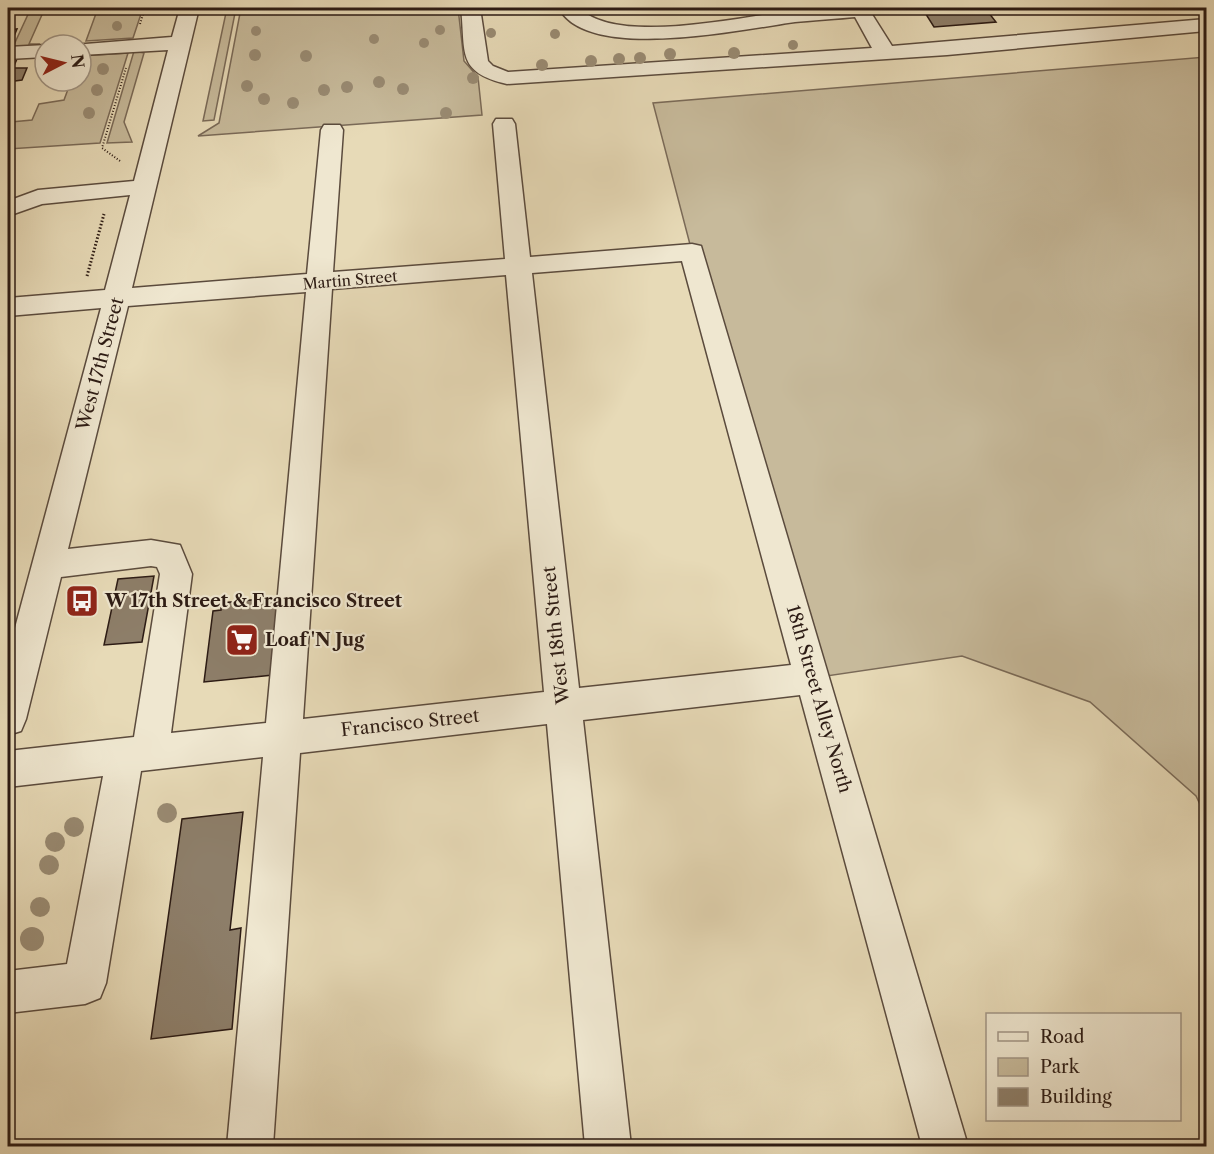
<svg xmlns="http://www.w3.org/2000/svg" width="1214" height="1154" viewBox="0 0 1214 1154" font-family="'Libre Caslon Text',serif">
<rect width="100%" height="100%" fill="#e7dab7"/>
<filter id="stains"><feTurbulence type="fractalNoise" baseFrequency=".00333" numOctaves="4"/><feColorMatrix values="0 0 0 0 .2 0 0 0 0 .09 0 0 0 0 .02 0 0 0 .5 -.17"/></filter>
<radialGradient id="worn" r=".72"><stop offset=".6" stop-color="#630" stop-opacity="0"/><stop offset="1" stop-color="#630" stop-opacity=".3"/></radialGradient>
<path fill="#c7ba9b" stroke="#7a6a58" stroke-width="1.5" d="M31 8H45L29 44H39L37 48 12 49Z
M98 8H143L133 38 86 41Z
M227 8H236L214 120 203 121Z
M241 8H458L464 61 478 77 482 115 198 136 219 123Z
M134 51 144 53 124 122 132 142 107 143Z
M128 53 100 143 8 149V130L11 122 32 120 39 104 64 100 71 81H81V56Z
M1206 57V817L1196 796 1090 702 962 656 813 678 692 252 653 103Z"/>
<path fill="#8d7e69" stroke="#2c1b14" stroke-width="1.5" d="M922 8H985L996 22 934 27Z
M17 29 9 48H8V30Z
M8 59H17L13 68H27L22 80 8 82Z
M154 576 142 642 104 645 118 579Z
M280 597 273 675 204 682 213 611 221 610V603Z
M243 812 230 930 241 928 232 1029 151 1039 182 819Z"/>
<g fill="none" stroke-linecap="round" stroke-linejoin="round">
<defs>
<path id="minor" d="M180 8H199L132 288 307 274 321 130 324 125H340L343 130 333 272 505 259 493 124 496 119H512L515 124 530 257 692 244 701 246 968 1146H922L800 695 583 720 631 1146H585L547 724 300 753 273 1146H227L263 757 141 771 106 983 100 998 85 1004 8 1013V971L67 964 103 776 8 787V751L134 737 160 574 157 567 151 566 61 577 26 719 21 731 8 735V654L101 308 8 316V298L105 290 130 195 42 204 8 216V201L38 190 134 181 168 50 81 55V45H73L172 37ZM682 261 791 665 579 688 532 273ZM506 275 544 692 303 719 332 289ZM306 292 266 723 171 733 192 574 180 545 151 540 68 549 128 306Z
M461 8H480L488 61 493 66 508 72 872 48 855 17C835 19 815 20 795 22 744 29 587 63 559 8H579C619 47 746 15 799 10 822 8 845 8 868 8L892 46 1206 19V31L947 55 507 84C456 72 466 53 461 8Z
M46 45 45 57 8 59V47Z"/>
</defs>
<use href="#minor" stroke="#5b4b3d" stroke-width="3"/>
<path stroke="#2c1b14" stroke-width="2" stroke-dasharray="1 2" stroke-linecap="butt" d="M140 24 145 8
M120 161 102 148 126 68"/>
<path stroke="#2c1b14" stroke-width="3" stroke-dasharray="1.5 2" stroke-linecap="butt" d="M87 276 104 214"/>
<use href="#minor" fill="#efe7d0" fill-rule="evenodd"/>
</g>
<g fill="#998b73">
<circle cx="117" cy="26" r="5"/>
<circle cx="440" cy="30" r="5"/>
<circle cx="256" cy="31" r="5"/>
<circle cx="491" cy="33" r="5"/>
<circle cx="555" cy="34" r="5"/>
<circle cx="374" cy="39" r="5"/>
<circle cx="424" cy="43" r="5"/>
<circle cx="793" cy="45" r="5"/>
<circle cx="734" cy="53" r="6"/>
<circle cx="670" cy="54" r="6"/>
<circle cx="255" cy="55" r="6"/>
<circle cx="306" cy="56" r="6"/>
<circle cx="640" cy="58" r="6"/>
<circle cx="619" cy="59" r="6"/>
<circle cx="591" cy="61" r="6"/>
<circle cx="542" cy="65" r="6"/>
<circle cx="103" cy="69" r="6"/>
<circle cx="473" cy="78" r="6"/>
<circle cx="379" cy="82" r="6"/>
<circle cx="247" cy="86" r="6"/>
<circle cx="347" cy="87" r="6"/>
<circle cx="403" cy="89" r="6"/>
<circle cx="97" cy="90" r="6"/>
<circle cx="324" cy="90" r="6"/>
<circle cx="264" cy="99" r="6"/>
<circle cx="293" cy="103" r="6"/>
<circle cx="89" cy="113" r="6"/>
<circle cx="446" cy="113" r="6"/>
<circle cx="167" cy="813" r="10"/>
<circle cx="74" cy="827" r="10"/>
<circle cx="55" cy="842" r="10"/>
<circle cx="49" cy="865" r="10"/>
<circle cx="40" cy="907" r="10"/>
<circle cx="32" cy="939" r="12"/>
</g>
<defs>
<symbol id="bus-square" viewBox="-11 -11 22 22"><rect x="-9" y="-9" width="18" height="18" rx="4" fill="#8f2418" stroke="#efe7d0"/><path d="M-5-6H5V4H4V6H2V4H-2V6H-4V4H-5ZM-3.5-4V0h7V-4ZM-3.5 1.2v1.5H-2V1.2ZM2 1.2v1.5H3.5V1.2Z" fill="#fff"/></symbol>
<symbol id="supermarket-square" viewBox="-11 -11 22 22"><rect x="-9" y="-9" width="18" height="18" rx="4" fill="#8f2418" stroke="#efe7d0"/><path d="M-6-5.5h2.5l.6 2H6L4.5 2H-2.5L-4.4-4H-6ZM-1.5 3.2a1.3 1.3 0 1 0 .1 0ZM3 3.2a1.3 1.3 0 1 0 .1 0Z" fill="#fff"/></symbol>
</defs>
<g fill-rule="evenodd">
<use href="#bus-square" x="63" y="582" width="38" height="38"/>
<use href="#supermarket-square" x="223" y="621" width="38" height="38"/>
</g>
<g text-anchor="middle" dominant-baseline="central" stroke-width="4.5" stroke-linejoin="round" paint-order="stroke">
<g font-size="15" fill="#2c1b14" stroke="#efe7d0">
<text transform="translate(350 280) rotate(-5)">Martin Street</text>
</g>
<g font-size="18" fill="#2c1b14" stroke="#efe7d0">
<text transform="translate(100 364) rotate(-75)">West 17th Street</text>
<text transform="translate(556 635) rotate(-96)">West 18th Street</text>
<text transform="translate(819 699) rotate(74)">18th Street Alley North</text>
<text transform="translate(410 723) rotate(-6)">Francisco Street</text>
</g>
<g font-size="18" font-weight="bold" fill="#2c1b14" stroke="#efe7d0" text-anchor="start">
<text x="105" y="601">W 17th Street &amp; Francisco Street</text>
<text x="265" y="640">Loaf 'N Jug</text>
</g>
</g>
<rect width="1214" height="1154" fill="none" stroke="#e7dab7" stroke-width="30"/>
<rect x="9" y="9" width="1196" height="1136" fill="none" stroke="#2c1b14" stroke-width="3"/>
<rect x="15" y="15" width="1184" height="1124" fill="none" stroke="#2c1b14" stroke-width="1.5"/>
<rect x="986" y="1013" width="195" height="108" fill="#efe7d0" stroke="#a19585" stroke-width="1.5"/>
<rect x="998" y="1032" width="30" height="9" fill="#efe7d0" stroke="#a19585" stroke-width="1.5"/>
<text x="1040" y="1043" font-size="18" fill="#2c1b14">Road</text>
<rect x="998" y="1058" width="30" height="18" fill="#c7ba9b" stroke="#a19585" stroke-width="1.5"/>
<text x="1040" y="1073" font-size="18" fill="#2c1b14">Park</text>
<rect x="998" y="1088" width="30" height="18" fill="#8d7e69" stroke="#a19585" stroke-width="1.5"/>
<text x="1040" y="1103" font-size="18" fill="#2c1b14">Building</text>
<g transform="translate(63 63) rotate(83)"><circle r="28" fill="#efe7d0" stroke="#a19585" stroke-width="1.5"/>
<path d="M0-4.5L10 22L0 15L-10 22Z" fill="#8f2418"/>
<text y="-9" font-size="16" font-weight="bold" text-anchor="middle" fill="#2c1b14">N</text>
</g>
<rect width="100%" height="100%" filter="url(#stains)"/>
<rect width="100%" height="100%" fill="url(#worn)"/>
</svg>
